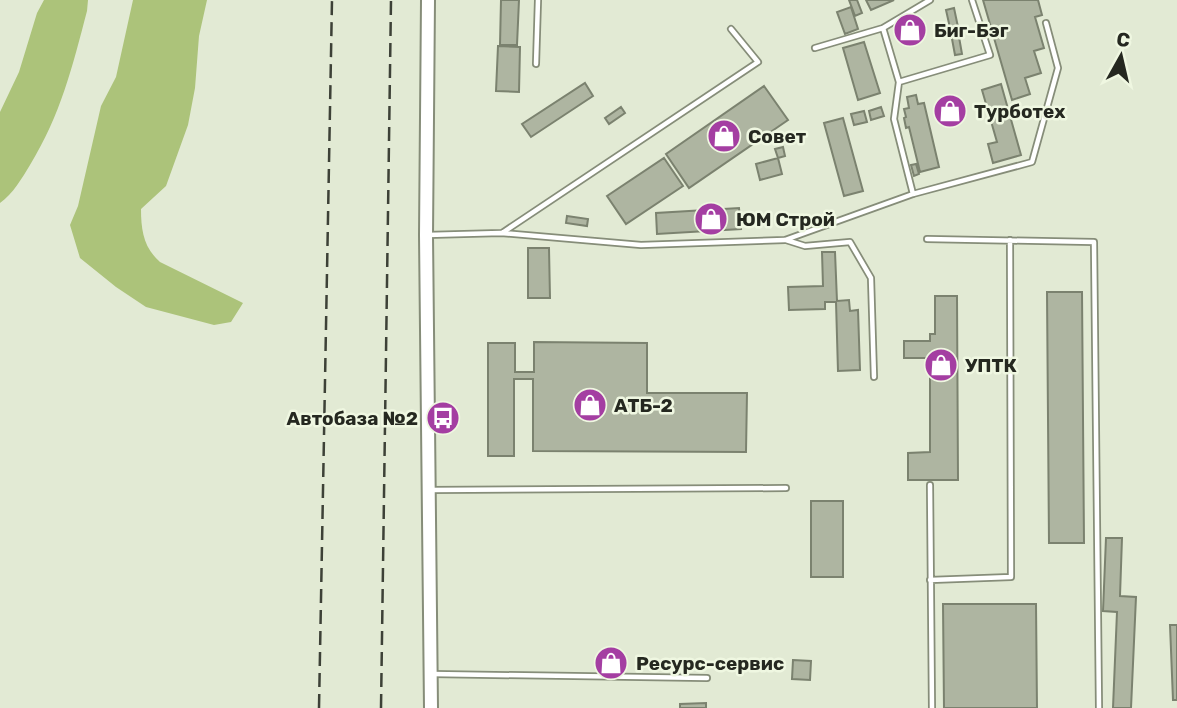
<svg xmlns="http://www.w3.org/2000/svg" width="1177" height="708" viewBox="0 0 1177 708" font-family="Rubik,sans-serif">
<rect width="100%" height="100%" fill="#e2ead4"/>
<path fill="#acc37a" d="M44 0H88L87 11C72 68 61 114 30 165 22 178 13 194 0 203V112L19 72 37 13Z
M133 0H207L199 36 195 88 188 125 166 186 141 209C141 231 144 248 160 262L243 303 231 322 214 325 146 307 116 287 80 258 70 225 78 206 101 106 116 77Z"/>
<path fill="#aeb5a1" stroke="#7b826f" stroke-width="2" d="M501 0H519L517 45H500Z
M849 0H857L862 13 855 16Z
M866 0H894L871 10Z
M983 0H1038L1042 15 1035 17 1044 48 1034 51 1041 73 1025 78 1030 94 1012 100Z
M851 7 858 29 845 34 837 12Z
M954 8 958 27 950 28 946 10Z
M959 37 962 54 955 55 952 39Z
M864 42 880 93 858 100 843 48Z
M498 46 520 47 519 92 496 91Z
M585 83 593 96 531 137 522 124Z
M1001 84 1021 155 993 163 988 144 997 142 982 90Z
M764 86 788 120 689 188 666 154Z
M916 95 918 104 924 103 939 167 920 172 909 127 906 128 904 118 906 117 904 109 909 108 907 97Z
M621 107 625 113 609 124 605 118Z
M881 107 884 116 871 120 869 111Z
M864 111 867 122 854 125 851 114Z
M843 118 863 191 844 196 824 123Z
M783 147 785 156 778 158 775 149Z
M664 158 683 186 626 224 607 196Z
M778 158 782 174 760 180 756 164Z
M916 164 919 174 914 176 911 165Z
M739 208 741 229 657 234 656 213Z
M567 216 588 219 587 226 566 223Z
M528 248H549L550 298H528Z
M822 252H835L837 301 849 300 850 311 858 310 860 370 838 371 836 302H825V309L789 310 788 287 823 286Z
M1047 292H1082L1084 543H1049Z
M935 296H957L958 480H908V453L930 452V358H904V341H930V334H935Z
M534 342 647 343V393H747L746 452 533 451V379H514V456H488V343H515V372H534Z
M811 501H843V577H811Z
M1106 538H1122L1120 596 1136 597 1131 708H1113L1117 612 1103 611Z
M943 604H1036L1037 708H944Z
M1170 625H1177V700H1173Z
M793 660 811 661 810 680 792 679Z
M706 703V708H680V704Z"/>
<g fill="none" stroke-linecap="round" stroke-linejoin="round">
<defs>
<path id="service" d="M815 48 883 28
M536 64 538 0
M899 82 883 28 930 0
M913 194 894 119 899 82 990 55 972 0
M502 233 758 62 731 29
M427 235 501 233 641 245 785 240 913 194 1032 162 1058 68 1046 23
M927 239 1094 242 1099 708
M786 240 805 246 850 242 871 278 874 377
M930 485 932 708
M430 490 786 488
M930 580 1011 577 1010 240
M432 674 707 678"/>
<path id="tertiary" d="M428 0 426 235 431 708"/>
</defs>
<use href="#service" stroke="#868d79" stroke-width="8"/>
<use href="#tertiary" stroke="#868d79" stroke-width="16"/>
<use href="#service" stroke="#fff" stroke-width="4.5"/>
<use href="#tertiary" stroke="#fff" stroke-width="12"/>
<path stroke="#3d4137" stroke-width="2.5" stroke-dasharray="14 7" stroke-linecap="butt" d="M319 708 332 0
M381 708 391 0"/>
</g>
<defs>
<symbol id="shop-disc" viewBox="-11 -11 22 22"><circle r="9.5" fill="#a43ea2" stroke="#eff7e1"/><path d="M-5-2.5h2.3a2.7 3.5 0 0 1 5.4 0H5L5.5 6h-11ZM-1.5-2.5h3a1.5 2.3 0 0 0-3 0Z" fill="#fff"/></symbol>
<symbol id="bus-disc" viewBox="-11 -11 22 22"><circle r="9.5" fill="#a43ea2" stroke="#eff7e1"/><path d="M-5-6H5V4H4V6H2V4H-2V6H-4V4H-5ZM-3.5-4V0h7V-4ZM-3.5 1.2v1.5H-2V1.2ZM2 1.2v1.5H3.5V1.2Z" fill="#fff"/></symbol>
</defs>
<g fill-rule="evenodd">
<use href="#shop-disc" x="891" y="11" width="38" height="38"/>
<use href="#shop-disc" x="931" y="92" width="38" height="38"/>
<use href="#shop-disc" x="705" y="117" width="38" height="38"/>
<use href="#shop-disc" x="692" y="200" width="38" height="38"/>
<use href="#shop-disc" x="922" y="346" width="38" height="38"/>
<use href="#shop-disc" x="571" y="386" width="38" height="38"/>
<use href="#bus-disc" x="424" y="399" width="38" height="38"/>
<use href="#shop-disc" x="592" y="644" width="38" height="38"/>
</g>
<g text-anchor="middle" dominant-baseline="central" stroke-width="5" stroke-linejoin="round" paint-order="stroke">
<g font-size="19" font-weight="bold" fill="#252820" stroke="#eff7e1" text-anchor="start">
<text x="934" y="30">Биг-Бэг</text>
<text x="974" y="111">Турботех</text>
<text x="748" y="136">Совет</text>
<text x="736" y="219">ЮМ Строй</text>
<text x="965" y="365">УПТК</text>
<text x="614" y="405">АТБ-2</text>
<text x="418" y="418" text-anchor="end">Автобаза №2</text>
<text x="636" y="663">Ресурс-сервис</text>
</g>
</g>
<g transform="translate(1121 56) rotate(8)" stroke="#eff7e1" stroke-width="5" paint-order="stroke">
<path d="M0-5L12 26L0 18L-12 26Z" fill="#252820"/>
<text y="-10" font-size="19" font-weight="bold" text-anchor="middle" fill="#252820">С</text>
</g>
</svg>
